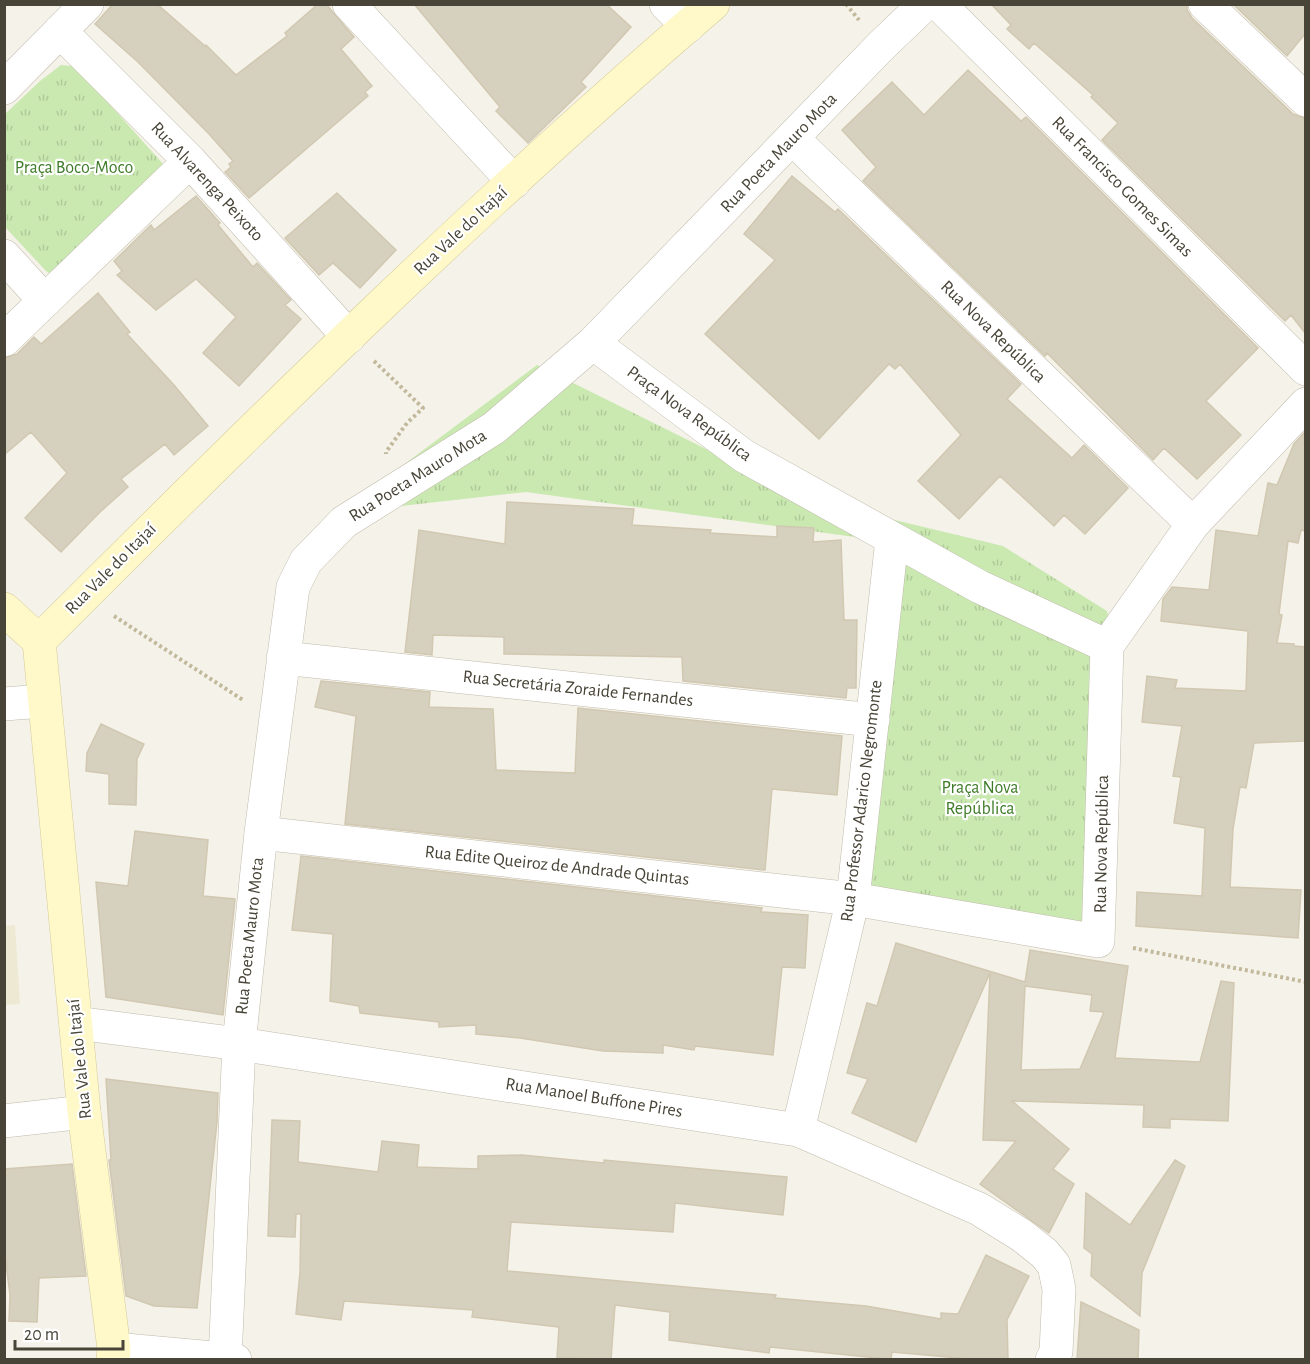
<svg xmlns="http://www.w3.org/2000/svg" width="1310" height="1364" viewBox="0 0 1310 1364" font-family="'Alegreya Sans',sans-serif">
<defs>
<pattern id="park-tufts" width="24" height="20" patternUnits="userSpaceOnUse" patternTransform="scale(1.5)"><rect width="24" height="20" fill="#cae9b1"/><path d="M3 7l-1-3M5 7V3M7 7l1-3M15 17l-1-3M17 17v-4M19 17l1-3" fill="none" stroke="#afc999"/></pattern>
</defs>
<rect width="100%" height="100%" fill="#f5f2e9"/>
<path fill="#eee9d3" d="M15 925 20 1004 5 1005V926Z"/>
<path fill="url(#park-tufts)" d="M61 65 71 66 78 69 164 165 51 274 46 271 5 227 4 115 40 81Z
M537 365 807 499 1003 546 1107 611 1117 650 1088 946 846 907 891 542 526 492 339 513Z"/>
<path fill="#d6d0be" stroke="#d1c8b1" stroke-width="1.5" fill-rule="evenodd" d="M113 4H157L205 46 206 45 236 75 287 36 285 33 318 4H326L354 37 341 49 372 86 365 92 368 96 249 198 225 172 231 167 229 164 233 161 209 134 138 62 95 24Z
M414 4H606L631 27 581 82 586 87 528 143 496 111 500 107Z
M991 4H1187V10L1192 18 1293 114 1305 118V333L1291 315 1285 321 1102 140 1118 123 1091 97 1093 95 1034 43 1029 49 1007 29 1011 25Z
M1233 4H1305V34L1287 56Z
M968 70 1021 121 1026 117 1258 348 1206 401 1241 435 1197 479 1164 448 1153 460 1047 353 1045 356 863 181 876 167 842 130 892 82 924 115Z
M792 176 835 212 838 209 1021 384 1007 399 1072 458 1084 445 1128 488 1085 534 1064 515 1054 526 1000 476 959 519 918 481 961 435 900 364 895 369 889 364 819 439 705 334 775 260 744 234Z
M337 193 396 250 360 288 333 263 319 275 285 238Z
M196 196 220 223 218 225 253 267 257 263 291 300 285 305 301 319 239 386 203 353 236 317 196 279 156 310 117 275 122 271 114 261 151 225 154 230Z
M98 293 130 332 127 334 174 385 208 426 174 455 165 444 121 479 128 487 100 512 61 552 25 518 67 473 31 432 4 455V358L17 354 34 337 41 344Z
M1305 432V531L1301 530 1298 543 1288 541 1279 614 1282 615 1277 643 1294 644V646L1305 647V741L1254 743 1246 788 1240 787 1233 829 1230 887 1301 890 1298 938 1136 926 1137 892 1202 896 1205 828 1174 823 1181 777 1173 776 1182 726 1142 722 1147 676 1177 680 1175 688 1246 691 1248 631 1161 621 1163 599 1172 587 1209 590 1216 530 1258 536 1268 483 1277 485 1294 444Z
M507 502 634 509 632 525 711 530 710 533 777 537V526L814 528 813 542 841 540 844 620H857L856 688H847L846 698 683 681 682 657 504 654V637L433 635 432 655 405 652 419 530 505 544Z
M321 681 430 692 429 707 493 709 496 770 575 773 578 708 842 736 837 795 772 789 765 870 345 824 356 716 315 707Z
M101 724 144 744 137 759 136 805 109 804V774L86 771 87 753Z
M135 831 208 840 203 896 235 899 223 1015 106 997 96 882 128 886Z
M301 856 762 908 761 912 808 915 805 968 782 967 773 1055 695 1046 694 1050 663 1045V1053L603 1051 520 1038 476 1034V1025L439 1027V1022L360 1013 359 1006 330 1001 333 934 292 930Z
M896 943 1025 982 1030 950 1128 966 1115 1058 1200 1062 1221 981 1234 983 1228 1121 1170 1119V1128L1143 1127 1144 1105 1012 1101 1069 1149 1053 1169 1074 1184 1049 1233 980 1184 1016 1141 983 1140 990 973 916 1142 852 1113 868 1079 847 1073 867 1003 877 1006ZM1025 986 1092 995 1090 1011 1104 1012 1080 1069 1021 1070Z
M106 1079 218 1093 217 1122 197 1308 154 1306 126 1296 109 1160H111Z
M272 1120 300 1121 298 1162 378 1172 382 1141 419 1145 417 1167 478 1169V1156L522 1155 604 1163V1160L787 1177 783 1215 675 1203 673 1232 511 1222 507 1271 776 1295 775 1298 866 1306 941 1319V1313L958 1314 986 1255 1029 1276 1007 1320 1008 1359H970L892 1352 891 1359H887L770 1347 769 1353 669 1340 670 1312 615 1305 611 1359 557 1358 559 1327 472 1317 473 1310 344 1301 341 1320 296 1314 300 1272 301 1214H296L295 1237 268 1236Z
M1175 1160 1185 1166 1142 1273 1140 1316 1091 1276 1092 1254 1084 1248 1086 1193 1130 1225Z
M72 1164 86 1276 39 1278 37 1322 9 1321 10 1295 4 1248V1169Z
M1081 1302 1139 1330 1138 1359H1077Z"/>
<g fill="none" stroke-linecap="round" stroke-linejoin="round">
<defs>
<path id="minor" d="M349 4 514 182
M666 4 688 26
M939 4 1306 369
M1205 4 1306 100
M60 31 190 161 349 337
M4 88 87 4
M793 139 1193 524
M4 256 45 301
M4 340 190 161
M593 343 744 456 980 587 1107 646
M283 658 873 720
M4 704 43 701
M261 833 853 899 1098 941 1107 646 1193 524 1306 404
M76 1023 239 1044 798 1130 979 1209 1021 1235 1044 1253 1054 1265 1059 1289 1056 1352 1052 1360
M4 1121 84 1112
M798 1130 853 899 892 539
M114 1349 235 1360
M225 1360 239 1044 261 833 293 587 306 561 344 522 494 428 593 343 881 46 925 4"/>
<path id="secondary" d="M4 609 39 641
M113 1360 114 1349 84 1112 39 641C257 423 478 205 713 4"/>
</defs>
<use href="#minor" stroke="#c0bbab" stroke-width="34"/>
<use href="#secondary" stroke="#d5cb99" stroke-width="34"/>
<path stroke="#c2b99c" stroke-width="4" stroke-dasharray="3 3" stroke-linecap="butt" d="M846 4 859 20
M374 361 423 408 407 423 386 452V454
M114 616 243 700
M1133 948 1306 982"/>
<use href="#minor" stroke="#fff" stroke-width="33"/>
<use href="#secondary" stroke="#fff8c9" stroke-width="33"/>
</g>
<g text-anchor="middle" dominant-baseline="central" stroke-width="4.5" stroke-linejoin="round" paint-order="stroke">
<g font-size="18" fill="#484437" stroke="#fff">
<text transform="translate(779 153) rotate(-46)">Rua Poeta Mauro Mota</text>
<text transform="translate(207 182) rotate(47)">Rua Alvarenga Peixoto</text>
<text transform="translate(1122 187) rotate(45)">Rua Francisco Gomes Simas</text>
<text transform="translate(461 231) rotate(-43)">Rua Vale do Itajaí</text>
<text transform="translate(993 332) rotate(44)">Rua Nova República</text>
<text transform="translate(689 414) rotate(36)">Praça Nova República</text>
<text transform="translate(418 476) rotate(-32)">Rua Poeta Mauro Mota</text>
<text transform="translate(111 569) rotate(-45)">Rua Vale do Itajaí</text>
<text transform="translate(578 689) rotate(6)">Rua Secretária Zoraide Fernandes</text>
<text transform="translate(862 801) rotate(-83)">Rua Professor Adarico Negromonte</text>
<text transform="translate(1102 844) rotate(-89)">Rua Nova República</text>
<text transform="translate(557 866) rotate(6)">Rua Edite Queiroz de Andrade Quintas</text>
<text transform="translate(250 936) rotate(-84)">Rua Poeta Mauro Mota</text>
<text transform="translate(80 1059) rotate(-96)">Rua Vale do Itajaí</text>
<text transform="translate(594 1098) rotate(9)">Rua Manoel Buffone Pires</text>
</g>
<g font-size="18" fill="#3f7c29" stroke="#fff">
<text x="74" y="168">Praça Boco-Moco</text>
<text x="980" y="788">Praça Nova<tspan x="980" dy="21">República</tspan></text>
</g>
</g>
<rect width="1310" height="1364" fill="none" stroke="#484437" stroke-width="12"/>
<path d="M15 1340v9h108v-9" fill="none" stroke="#484437" stroke-width="3"/>
<text x="24" y="1340" font-size="18" fill="#484437" stroke="#ffffff" stroke-width="4.5" paint-order="stroke">20 m</text>
</svg>
